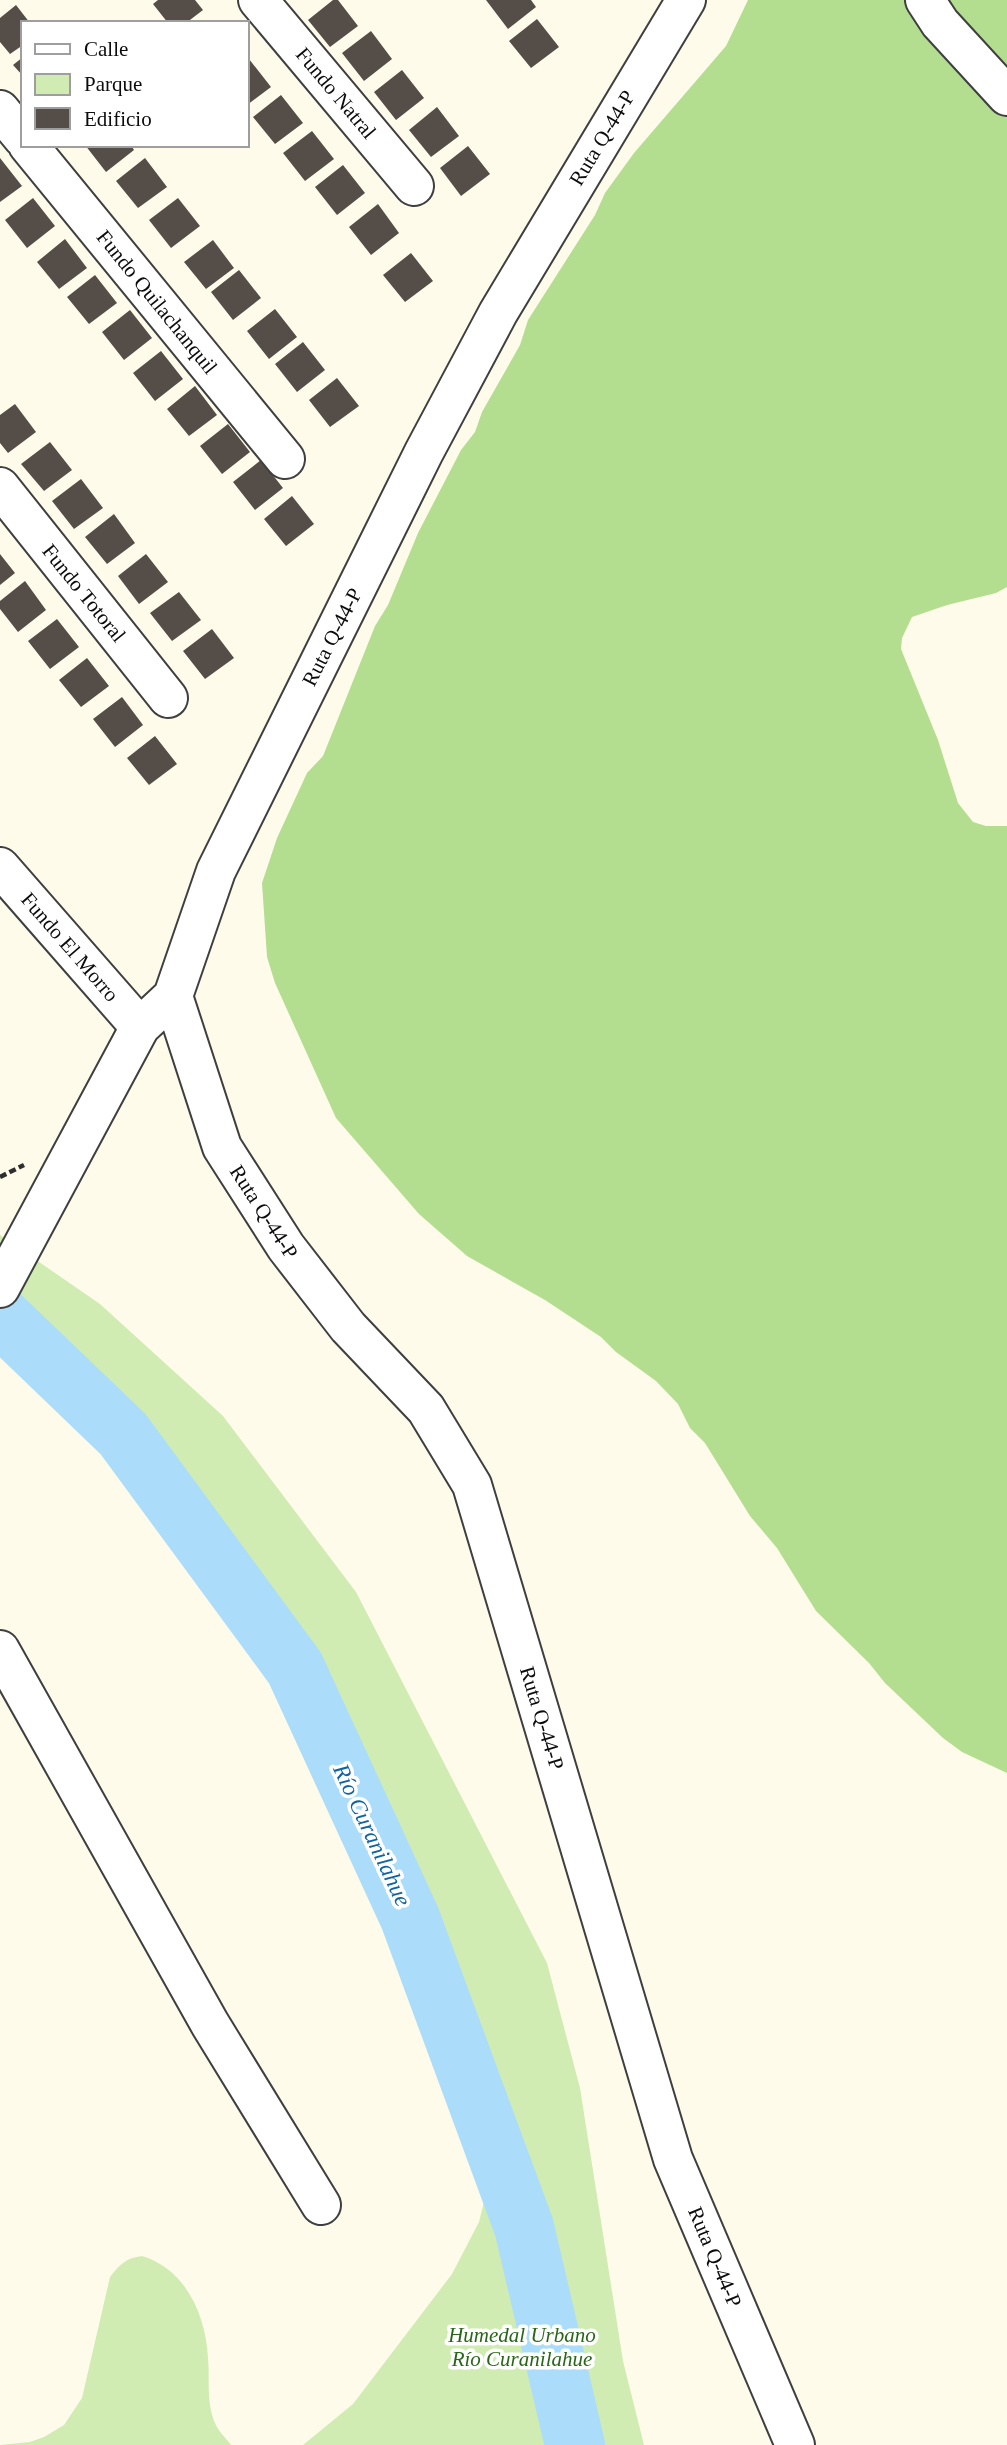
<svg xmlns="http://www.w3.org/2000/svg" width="1007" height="2445" viewBox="0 0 1007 2445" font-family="'Times New Roman',serif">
<rect width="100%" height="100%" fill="#fffbea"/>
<path fill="#d0ecb2" d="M0 1235 100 1304 223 1416 356 1592 547 1963 580 2088 623 2361 644 2445H303L353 2404 452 2274 479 2222 489 2182 486 2119 411 1883 330 1731 155 1502 52 1384 24 1365 0 1354Z
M142 2256C186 2269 206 2316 208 2358 210 2381 206 2401 215 2423 218 2431 226 2438 231 2445H0L30 2442 44 2437 64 2425 82 2398 110 2277C120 2264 126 2258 142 2256Z"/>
<path fill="#b3de90" d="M748 0H1007V587L996 593 947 605 912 617 902 638 901 649 938 740 958 803 973 822 986 826H1007V1773L962 1752 943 1738 885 1683 869 1663 816 1611 777 1548 750 1516 705 1443 690 1428 678 1404 656 1381 616 1352 601 1337 545 1300 467 1256 419 1214 336 1118 275 983 267 957 262 883 277 838 307 773 323 756 375 626 388 605 418 533 461 450 475 432 482 412 520 345 528 320 595 215 605 193 634 153 726 46Z"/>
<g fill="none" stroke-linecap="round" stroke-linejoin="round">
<path stroke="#abddfa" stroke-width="60" d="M0 1316 123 1434 295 1668 410 1918 524 2227 575 2445"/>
</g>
<path fill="#554d47" d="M158 0H195L203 10 186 23H168L153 4Z
M333 0H338L358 26 330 47 308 20Z
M486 0H531L536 7 508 29Z
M16 5 30 23H23V45L10 54 0 42V18Z
M537 19 559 47 531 68 509 41Z
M371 31 392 59 364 81 342 53Z
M23 57V76L13 65Z
M249 59 271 87 247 105V61Z
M402 70 424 98 396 120 374 92Z
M281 95 303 123 275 144 253 117Z
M437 107 459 136 431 157 409 130Z
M312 131 334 159 305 181 283 153Z
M85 145H131L134 150 106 172Z
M468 146 490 174 461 196 440 168Z
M0 158 22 186 0 202Z
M145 158 167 187 138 208 116 181Z
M343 165 365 193 337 215 315 187Z
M33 198 55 226 27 248 5 220Z
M178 198 200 226 171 248 149 220Z
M378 204 399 233 371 255 349 227Z
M65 239 87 268 59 289 37 262Z
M213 240 234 268 206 289 184 262Z
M411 253 433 281 405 302 383 275Z
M239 270 261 298 233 320 211 292Z
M95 275 117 303 89 324 67 297Z
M275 309 297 337 269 359 247 331Z
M130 310 152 338 124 360 102 332Z
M303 342 325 370 297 392 275 364Z
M161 351 183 379 155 401 133 373Z
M337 378 359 406 330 427 309 400Z
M195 386 217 415 189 436 167 409Z
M15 404 36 432 8 453 0 443V415Z
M228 424 250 452 222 474 200 446Z
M50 442 72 470 44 491 21 464Z
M261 460 283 488 255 510 233 482Z
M81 479 103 508 74 529 52 501Z
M292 496 314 524 286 546 264 519Z
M114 514 135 543 107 564 85 537Z
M0 554 15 573 0 585Z
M146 554 168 582 139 604 118 576Z
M25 581 46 610 18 632 0 609V601Z
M179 592 201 620 172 641 150 613Z
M57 619 79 647 50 669 28 641Z
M212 629 234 658 205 679 183 651Z
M87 658 109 686 81 707 59 680Z
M122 697 143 725 115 747 93 719Z
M155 736 177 764 149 785 127 758Z"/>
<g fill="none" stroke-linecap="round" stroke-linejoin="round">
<defs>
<path id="minor" d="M258 0 414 186
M0 110 23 138
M28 145 285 459
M0 487 168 698
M0 867 140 1027
M0 1650 210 2024 321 2205"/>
<path id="tertiary" d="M686 0 498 313 424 452 216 871 173 996 222 1147 286 1247 348 1327 426 1409 472 1485 673 2159 795 2445
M925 0 940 23 1007 96
M0 1288 140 1027 173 996"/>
</defs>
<use href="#minor" stroke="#3f3f3f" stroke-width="42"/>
<use href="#tertiary" stroke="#3f3f3f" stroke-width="42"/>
<path stroke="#2e2e2e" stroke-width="4.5" stroke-dasharray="7 3.5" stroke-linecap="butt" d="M0 1177 24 1165"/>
<use href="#minor" stroke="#fff" stroke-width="38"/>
<use href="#tertiary" stroke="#fff" stroke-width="38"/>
</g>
<g text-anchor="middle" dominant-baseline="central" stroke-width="7" stroke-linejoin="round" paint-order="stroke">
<g font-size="21" fill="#0c0c0c" stroke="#fff">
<text transform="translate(336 93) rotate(50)">Fundo Natral</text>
<text transform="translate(602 138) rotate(-59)">Ruta Q-44-P</text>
<text transform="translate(157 302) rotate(51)">Fundo Quilachanquil</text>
<text transform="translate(84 593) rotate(51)">Fundo Totoral</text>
<text transform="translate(332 637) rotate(-63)">Ruta Q-44-P</text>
<text transform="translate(70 947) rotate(49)">Fundo El Morro</text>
<text transform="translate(264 1212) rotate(57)">Ruta Q-44-P</text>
<text transform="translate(542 1718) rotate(73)">Ruta Q-44-P</text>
<text transform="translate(715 2257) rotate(67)">Ruta Q-44-P</text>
</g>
<g font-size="21" font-style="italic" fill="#296718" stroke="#fff">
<text x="522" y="2335">Humedal Urbano<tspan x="522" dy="24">Río Curanilahue</tspan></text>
</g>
<g font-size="23" font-style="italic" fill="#0d64a5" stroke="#fff">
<text transform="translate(372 1835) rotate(65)">Río Curanilahue</text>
</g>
</g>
<rect x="21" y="21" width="228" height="126" fill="#ffffff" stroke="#9e9e9e" stroke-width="2"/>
<rect x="35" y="44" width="35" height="10" fill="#ffffff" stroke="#9e9e9e" stroke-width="2"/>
<text x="84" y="56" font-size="21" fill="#0c0c0c">Calle</text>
<rect x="35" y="74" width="35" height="21" fill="#d0ecb2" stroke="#9e9e9e" stroke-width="2"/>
<text x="84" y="91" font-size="21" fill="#0c0c0c">Parque</text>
<rect x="35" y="108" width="35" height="21" fill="#554d47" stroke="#9e9e9e" stroke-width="2"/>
<text x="84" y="126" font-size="21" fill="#0c0c0c">Edificio</text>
</svg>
